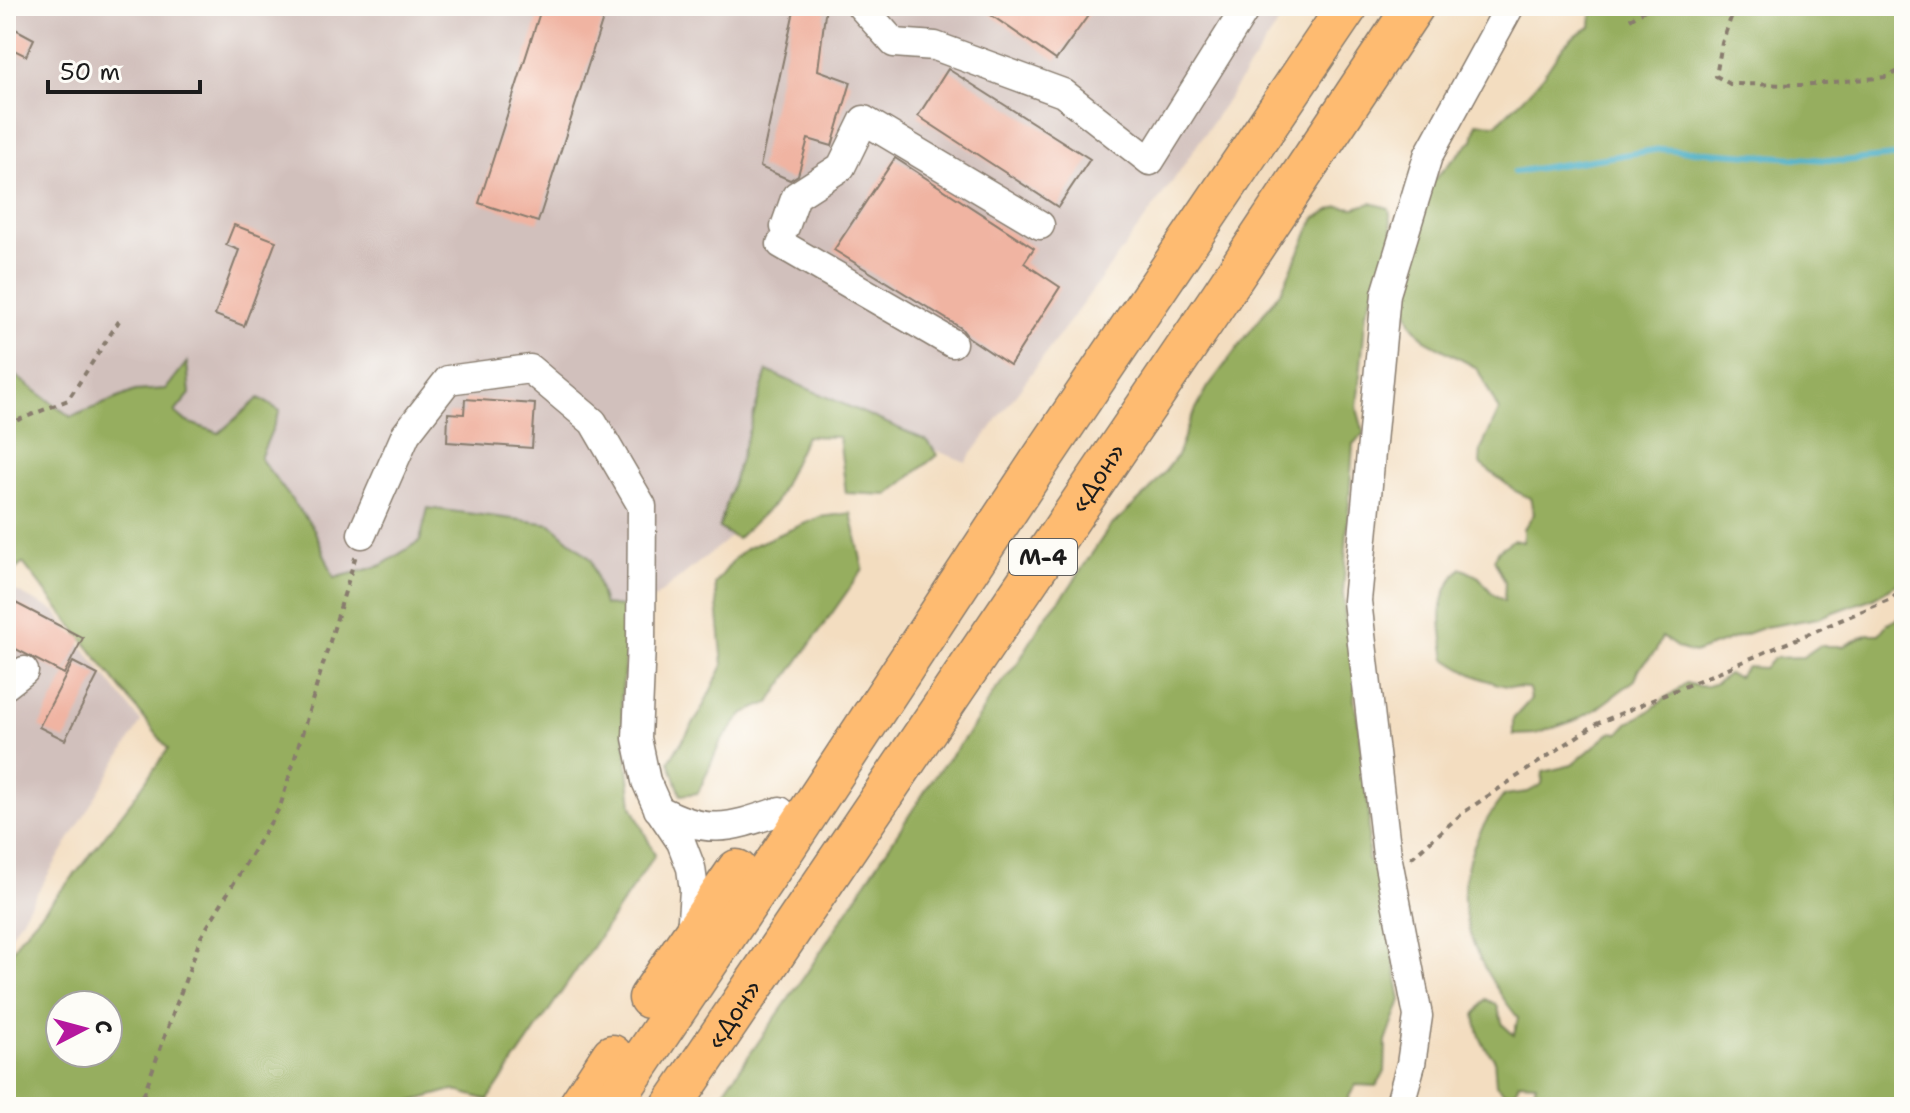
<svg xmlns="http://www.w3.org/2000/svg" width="1910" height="1113" viewBox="0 0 1910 1113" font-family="'Shantell Sans',sans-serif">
<rect width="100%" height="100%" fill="#fdfcf7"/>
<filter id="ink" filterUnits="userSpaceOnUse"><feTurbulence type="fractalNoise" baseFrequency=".0125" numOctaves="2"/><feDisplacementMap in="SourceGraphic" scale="16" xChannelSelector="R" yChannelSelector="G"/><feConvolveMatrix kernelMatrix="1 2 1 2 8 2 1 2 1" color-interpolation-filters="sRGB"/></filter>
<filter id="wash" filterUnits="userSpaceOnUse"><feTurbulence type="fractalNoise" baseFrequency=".006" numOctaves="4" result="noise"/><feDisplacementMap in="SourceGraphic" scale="32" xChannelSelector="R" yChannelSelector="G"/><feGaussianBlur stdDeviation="1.8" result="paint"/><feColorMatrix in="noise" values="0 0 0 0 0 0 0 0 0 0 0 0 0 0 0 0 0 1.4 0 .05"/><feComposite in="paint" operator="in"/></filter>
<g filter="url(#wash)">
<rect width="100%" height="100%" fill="#f3ddc0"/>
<path fill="#d1c0bc" d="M6 6H1290L1173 181 966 462 787 393 744 526 616 629 322 615 6 500Z
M6 586 55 611 141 722 6 944Z"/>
<path fill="#96ae5f" stroke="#59653e" stroke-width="2" fill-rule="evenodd" d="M1592 6H1904V575L1899 583 1873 598 1818 618 1765 627 1694 653 1678 648 1662 637 1656 651 1639 669 1635 680 1595 710 1576 720 1536 734 1513 735V719L1531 699 1529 688C1500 689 1469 675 1446 659 1440 622 1435 597 1461 568L1479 577 1492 593 1504 601 1505 582 1494 559 1499 550 1513 540 1523 542V529L1534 514 1530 498 1517 492 1480 464 1481 449 1499 411 1477 368 1425 340 1412 324 1404 301V276L1416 248 1417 228 1431 182 1473 140 1477 123 1497 124C1512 108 1529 94 1542 77 1560 53 1562 40 1591 27Z
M1371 203 1389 208 1394 240 1366 312 1357 408 1364 434 1353 444 1343 593 1346 626 1354 652 1356 679 1354 699 1359 726 1369 815 1368 861 1376 869 1384 905 1401 1000 1386 1042 1385 1072 1376 1086 1356 1085 1348 1098 1349 1107H713L806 974 934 777 973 727 993 693 1018 663 1045 617 1067 591 1109 528 1149 491 1177 456 1191 418 1208 387 1282 289 1315 218 1338 206 1354 208Z
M6 335 13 374 71 417 135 391 166 389 187 362 190 394 175 412 187 422 219 433 259 398 280 411 260 458 314 529 334 578 380 566 420 541 428 508 551 524 591 559 604 605 631 608 621 699 632 806 655 855 488 1100 453 1090 392 1107H6V960L20 938 77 872 133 799 168 749 23 563 6 578ZM60 1005H108V1053H60Z
M767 371 928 441 937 455 888 495 846 493 839 437 806 436 775 503 737 539 719 528Z
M851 513 863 569 769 703 744 713 720 743 698 793 681 795 669 761 699 715 723 665 715 584 735 558 747 548 820 517Z
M1897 619H1904V1107H1530L1536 1083 1519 1082 1515 1093 1504 1092 1496 1085 1494 1058C1481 1045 1478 1033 1475 1015L1486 999 1497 1005 1503 1025 1514 1035 1518 1018C1458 942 1440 877 1504 795L1528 792 1542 784 1543 772 1572 765 1611 732 1619 733 1628 723 1646 713 1686 683C1704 689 1713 687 1728 674L1738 677 1747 667 1764 668 1774 658 1803 657 1819 646H1844L1868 634H1879L1887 624Z"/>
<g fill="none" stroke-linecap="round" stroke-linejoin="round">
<path stroke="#46adc5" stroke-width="6" d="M1514 172 1661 149 1842 161 1904 155"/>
</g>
<g id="blocks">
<path fill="#f0b4a2" d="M542 6H607L538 222 479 203Z
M795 6H826L818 70 851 82 832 146 808 139 798 175 790 180 760 167Z
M978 6H1095L1056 60Z
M6 24 34 39 26 56 6 46Z
M948 69 1090 159 1058 207 918 116Z
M895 158 1034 248 1024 263 1060 287 1010 365 968 337 961 328 834 250Z
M234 225 276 241 244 326 215 315 239 250 226 245Z
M465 399 535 404 532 448 447 442 448 413 464 414Z
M6 598 83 638 64 674 6 644Z
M73 662 98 675 65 740 39 727Z"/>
</g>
</g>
<g filter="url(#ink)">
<use href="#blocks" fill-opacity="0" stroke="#887c6e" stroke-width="2"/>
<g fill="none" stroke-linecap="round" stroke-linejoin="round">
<defs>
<path id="minor" d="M861 6 894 43 935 46 1063 93 1150 161 1247 6
M785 227 796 196 841 167 864 120 1040 225
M781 244 952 343
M362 534 406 434 448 380 530 369 593 422 642 506 641 644 637 738 646 781 658 808 681 842 691 868 694 890 691 934
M6 685 24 671
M658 809C708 836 729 828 780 811
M1399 1107 1411 1064 1418 1016 1387 855 1357 601 1386 294 1428 156 1510 6"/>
<g id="highway">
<path d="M649 998 737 870"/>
<path d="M578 1107 612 1055"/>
<path d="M610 1107 785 848 1040 461 1348 6"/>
<path id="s1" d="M671 1107 1221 296 1414 6"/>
</g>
</defs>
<use href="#minor" stroke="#887c6e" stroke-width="31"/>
<use href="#highway" stroke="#887c6e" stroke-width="43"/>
<path stroke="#887c6e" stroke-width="4" stroke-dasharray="6 6" stroke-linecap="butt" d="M1735 6 1722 43 1716 76 1730 84 1802 85 1887 77 1904 68
M1630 19 1651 6
M6 425 68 400 119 321
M1411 858 1464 812 1596 724 1893 598 1904 585
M139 1107 201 937 280 807 356 555"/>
<use href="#minor" stroke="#fff" stroke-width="28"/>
<use href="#highway" stroke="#febb71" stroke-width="40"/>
</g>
</g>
<g text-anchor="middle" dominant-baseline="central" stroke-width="6" stroke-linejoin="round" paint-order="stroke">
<rect fill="#fdfcf7" stroke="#605f5e" stroke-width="2" x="1009" y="539" width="68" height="36" rx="6"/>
<g font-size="22" font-weight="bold" fill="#1c1c1c">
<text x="1043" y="557">М-4</text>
</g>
<g font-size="24" fill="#1c1c1c" stroke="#fdfcf7">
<text stroke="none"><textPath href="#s1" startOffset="760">«Дон»</textPath></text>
<text stroke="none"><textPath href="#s1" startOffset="112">«Дон»</textPath></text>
</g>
</g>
<rect width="1910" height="1113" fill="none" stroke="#fdfcf7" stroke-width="32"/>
<g transform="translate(84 1029) rotate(84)"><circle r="38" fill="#fdfcf7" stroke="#a3a29f" stroke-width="2"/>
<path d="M0-6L14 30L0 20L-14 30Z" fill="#b5179e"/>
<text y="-12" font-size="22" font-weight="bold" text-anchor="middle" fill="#1c1c1c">С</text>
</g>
<path d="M48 80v12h152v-12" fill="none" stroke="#1c1c1c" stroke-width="4"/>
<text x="60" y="80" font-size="24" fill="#1c1c1c" stroke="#fdfcf7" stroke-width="6" paint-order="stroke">50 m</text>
</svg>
